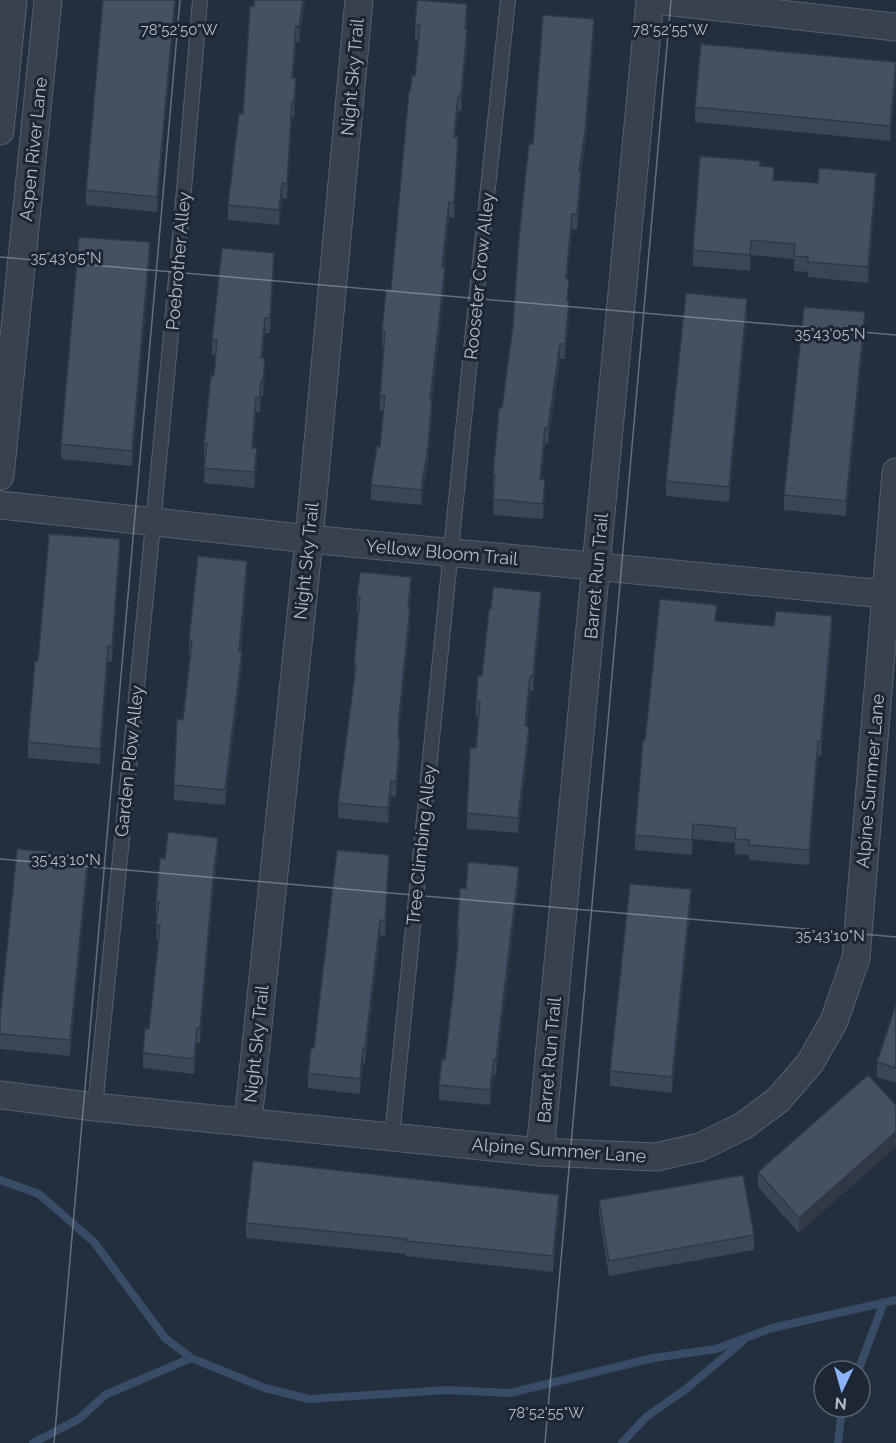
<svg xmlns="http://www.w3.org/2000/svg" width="896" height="1443" viewBox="0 0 896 1443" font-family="Raleway,sans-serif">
<rect width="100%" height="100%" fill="#242f3e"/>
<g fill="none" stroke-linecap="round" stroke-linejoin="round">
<path stroke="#394c67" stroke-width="8" d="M0 1180 39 1194 94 1242 165 1338 191 1358 265 1388 309 1399 448 1390 510 1393 653 1358 716 1349 772 1328 896 1300
M858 1371 884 1302
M33 1443 79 1419 105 1395 191 1358
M622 1443 646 1417 686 1389 742 1342
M838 1443 841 1417 845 1407"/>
<defs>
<path id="lane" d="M95 1107C132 738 170 370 200 0
M392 1136 478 281 508 0"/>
<path id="street" d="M656 0 896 27
M0 131 13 0
M0 476 48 0
M0 505 309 539 885 594
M0 1095 95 1107 540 1152 656 1157 700 1147 743 1126 778 1100 810 1063 834 1021 856 958 896 472
M248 1121 309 539 359 0
M540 1152C574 768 616 384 650 0"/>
</defs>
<use href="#lane" stroke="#565f6c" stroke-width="16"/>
<use href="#street" stroke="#565f6c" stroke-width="29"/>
<use href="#lane" stroke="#38414e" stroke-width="14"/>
<use href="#street" stroke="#38414e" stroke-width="27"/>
</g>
<path fill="#3b4654" d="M176 0 157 212 86 205V190Z
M305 0 299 42H296L293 78 296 93 294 118 292 117 287 199 282 198 279 225 228 220V205L243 114 254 6Z
M467 19 466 29 467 44 461 111H458L455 137 458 152 454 218 449 217 444 267 445 282 432 400V415L428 461 421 505 371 500V485L380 447 384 411H380V396L384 347 382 346V331L391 289 410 91 415 76 418 40H415V25Z
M594 34 585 147 581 172V187L577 230 572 229 567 278 569 317 565 359H560L548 444 545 443 541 479 545 494 543 519 493 515 494 490H493V475L513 325 533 144Z
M896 77 890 141 695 122V107Z
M760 166 774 180 876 188 868 283 808 277V272L794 271V259L751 255 750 271 693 266V250Z
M150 257 132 466 61 459V444Z
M274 268 270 333H265L262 358 265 373 263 397 261 396 260 412H256L253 448 257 463 254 488 204 483 205 458H204V443L214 376 216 355H212V340Z
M747 314 729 502 666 496V481Z
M865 327 846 516 784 510V495Z
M120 554 112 662H108L100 764 28 758V742L38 661Z
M247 576 241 651 242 666 225 805 174 800V785L190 656H189V640Z
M411 592 409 608 410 623 399 731 400 754 396 797 391 796 388 823 338 818V803L354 680V665L359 612H357V597Z
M541 607 533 691H530L527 726 529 742 518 833 467 829V813L479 717H476V702L482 676Z
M717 621 832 631 821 756H818L809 865 749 860V855L735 854V843L693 839 692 855 635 850V835L645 740Z
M218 853 213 893 200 1043H197L194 1074 143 1068V1053L149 1029 158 940H156L157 916H156V901L165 859Z
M88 870 70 1056 0 1049V1017Z
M389 870 385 936 380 935 365 1063H363L360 1094 308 1088V1073L314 1048Z
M519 882 496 1075 494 1074 490 1105 439 1100V1085L445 1060 458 946H457V931L466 889Z
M691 904 672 1093 610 1086V1071Z
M896 1004V1083L877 1077V1062Z
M896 1105 799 1233 758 1187V1172Z
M599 1200 754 1235V1250L609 1276 599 1215Z
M559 1211 553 1272 406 1256V1254L246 1238V1223Z"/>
<path fill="#303945" d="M175 0H176L157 212V197Z
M303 0H305V3L299 42V27Z
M467 4V19L465 44V29Z
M594 19V34L585 147 579 186V171Z
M296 26V42L292 93V78Z
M467 29V44L461 111V96Z
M896 62V77L890 141V126Z
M296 78V93L294 118V103Z
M458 96V111L454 152V137Z
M292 102V117L287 199V184Z
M458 137V152L454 218V203Z
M581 172V187L577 230V214Z
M876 173V188L868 283V267Z
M282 183V198L279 225V210Z
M449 202V217L442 282V267Z
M572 214V229L566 294V278Z
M751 240V255L750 271V255Z
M150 242V257L132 466V451Z
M274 253V268L270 333V318Z
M445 267V282L430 415V400Z
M747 299V314L729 502V487Z
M569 302V317L565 359V344Z
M865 312V327L846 516V501Z
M265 318V333L261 373V358Z
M560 344V359L548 444V428Z
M265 358V373L263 397V381Z
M261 381V396L260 412V397Z
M256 397V412L252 463V448Z
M432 400V415L428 461 421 505V490Z
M545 428V443L540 494V479Z
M257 448V463L254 488V472Z
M545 479V494L543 519V504Z
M120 539V554L112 662V647Z
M247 561V576L239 666V651Z
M411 577V592L408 623V608Z
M541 592V607L533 691V676Z
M410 608V623L399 731 398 754 399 716Z
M832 616V631L821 756V741Z
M108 646V662L100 764V749Z
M242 651V666L225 805V790Z
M530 676V691L525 741V726Z
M529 727V742L518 833V818Z
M400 739V754L396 797V782Z
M818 741V756L809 865V850Z
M391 781V796L388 823V808Z
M693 824V839L692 855V840Z
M218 838V853L213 893 200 1043V1028L213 878Z
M88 855V870L70 1056V1040Z
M389 855V870L385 936V921Z
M519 867V882L496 1075V1059Z
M691 889V904L672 1093V1077Z
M380 920V935L365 1063V1048Z
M197 1028V1043L194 1074V1059Z
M363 1048V1063L360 1094V1079Z
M494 1059V1074L490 1105V1090Z
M896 1132V1147L799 1233V1218Z
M559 1195V1211L553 1272V1256Z"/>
<path fill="#455162" stroke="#303945" stroke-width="1.5" d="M103 0H175L157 197 86 190Z
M254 0H303L299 27 296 26 292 78H296L294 103 292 102 287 184 282 183 279 210 228 205 239 113 243 114 250 6H254Z
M417 0 467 4 465 29H467L461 96H458L454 137H458L454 203 449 202 442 267H445L430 400H432L428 446 421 490 371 485 377 446 380 447 385 396H380L385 332 382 331 386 289H391L409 91H410L412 76H415L420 25H415Z
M543 15 594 19 585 132 579 171 581 172 577 214H572L566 278 569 279 567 301 569 302 565 344H560L548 428H545L540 479H545L543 504 493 499 495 475H493L499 408H502L513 325 519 236 529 144H533Z
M701 44 896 62 890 126 695 107Z
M700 156 760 161V166L774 167 773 180 818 183 819 168 876 173 868 267 808 262V257L794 256 795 244 751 240 750 255 693 250Z
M79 237 150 242 132 451 61 444Z
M222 248 274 253 270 318H265L261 358H265L263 381H261L260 397H256L252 448H257L254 472 204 468 207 443H204L211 376H214L217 340H212Z
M686 293 747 299 729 487 666 481Z
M804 307 865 312 846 501 784 495Z
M49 534 120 539 112 647 108 646 100 749 28 742 35 661H38Z
M198 556 247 561 239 651H242L225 790 174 785 177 719 183 720 192 641 189 640Z
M360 572 411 577 408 608H410L399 716 398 738 400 739 396 782 391 781 388 808 338 803 356 665H354L360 597H357Z
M493 587 541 592 533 676H530L525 726 529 727 518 818 467 813 470 748H476L480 702H476L478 676H482L489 609H491Z
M660 599 717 605 715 621 774 626 776 611 832 616 821 741H818L809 850 749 845V840L735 839 736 828 693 824 692 840 635 835 643 740H645Z
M168 832 218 838 213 878 200 1028H197L194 1059 143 1053 145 1028 149 1029 160 925 156 924 159 902 156 901 160 858 165 859Z
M17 849 88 855 70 1040 0 1034V1017Z
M337 850 389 855 385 921 380 920 365 1048H363L360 1079 308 1073 311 1048H314Z
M468 862 519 867 496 1059H494L490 1090 439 1085 442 1059 445 1060 453 992 459 931H457L460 888 466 889Z
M630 884 691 889 672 1077 610 1071Z
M896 1004V1068L877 1062Z
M868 1075 896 1105V1132L799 1218 758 1172Z
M253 1161 559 1195 553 1256 406 1241 407 1239 246 1223Z
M743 1175 754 1235 609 1261 599 1200Z"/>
<path fill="none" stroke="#b4bcc9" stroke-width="1.5" stroke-opacity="0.45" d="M0 257 896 335M0 859 896 937M54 1443 180 0M545 1443 671 0"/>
<g text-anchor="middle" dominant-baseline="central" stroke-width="6" stroke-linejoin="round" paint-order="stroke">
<g font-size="18" fill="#b4bcc9" stroke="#1d2633">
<text transform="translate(352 77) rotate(-85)">Night Sky Trail</text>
<text transform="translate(33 149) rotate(-84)">Aspen River Lane</text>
<text transform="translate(178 261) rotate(-85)">Poebrother Alley</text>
<text transform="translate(479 276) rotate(-84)">Rooseter Crow Alley</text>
<text transform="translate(442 552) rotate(5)">Yellow Bloom Trail</text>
<text transform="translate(306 561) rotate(-84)">Night Sky Trail</text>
<text transform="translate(596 576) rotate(-85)">Barret Run Trail</text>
<text transform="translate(129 761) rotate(-84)">Garden Plow Alley</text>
<text transform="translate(870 781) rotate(-85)">Alpine Summer Lane</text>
<text transform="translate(421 845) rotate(-84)">Tree Climbing Alley</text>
<text transform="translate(256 1044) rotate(-84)">Night Sky Trail</text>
<text transform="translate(549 1060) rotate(-85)">Barret Run Trail</text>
<text transform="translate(559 1150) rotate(4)">Alpine Summer Lane</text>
</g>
</g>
<g font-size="15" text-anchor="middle" fill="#b4bcc9" stroke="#1d2633" stroke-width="6" stroke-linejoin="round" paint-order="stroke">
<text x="179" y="35">78°52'50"W</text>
<text x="670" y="35">78°52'55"W</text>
<text x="66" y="263">35°43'05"N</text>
<text x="830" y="339">35°43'05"N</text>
<text x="66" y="865">35°43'10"N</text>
<text x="830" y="941">35°43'10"N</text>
<text x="546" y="1418">78°52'55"W</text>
</g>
<g transform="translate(842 1389) rotate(185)"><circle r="28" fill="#1d2633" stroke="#59626f" stroke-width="1.5"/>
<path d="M0-4.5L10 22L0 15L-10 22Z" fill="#8ab4f8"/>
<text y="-9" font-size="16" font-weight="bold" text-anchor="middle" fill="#b4bcc9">N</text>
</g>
</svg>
